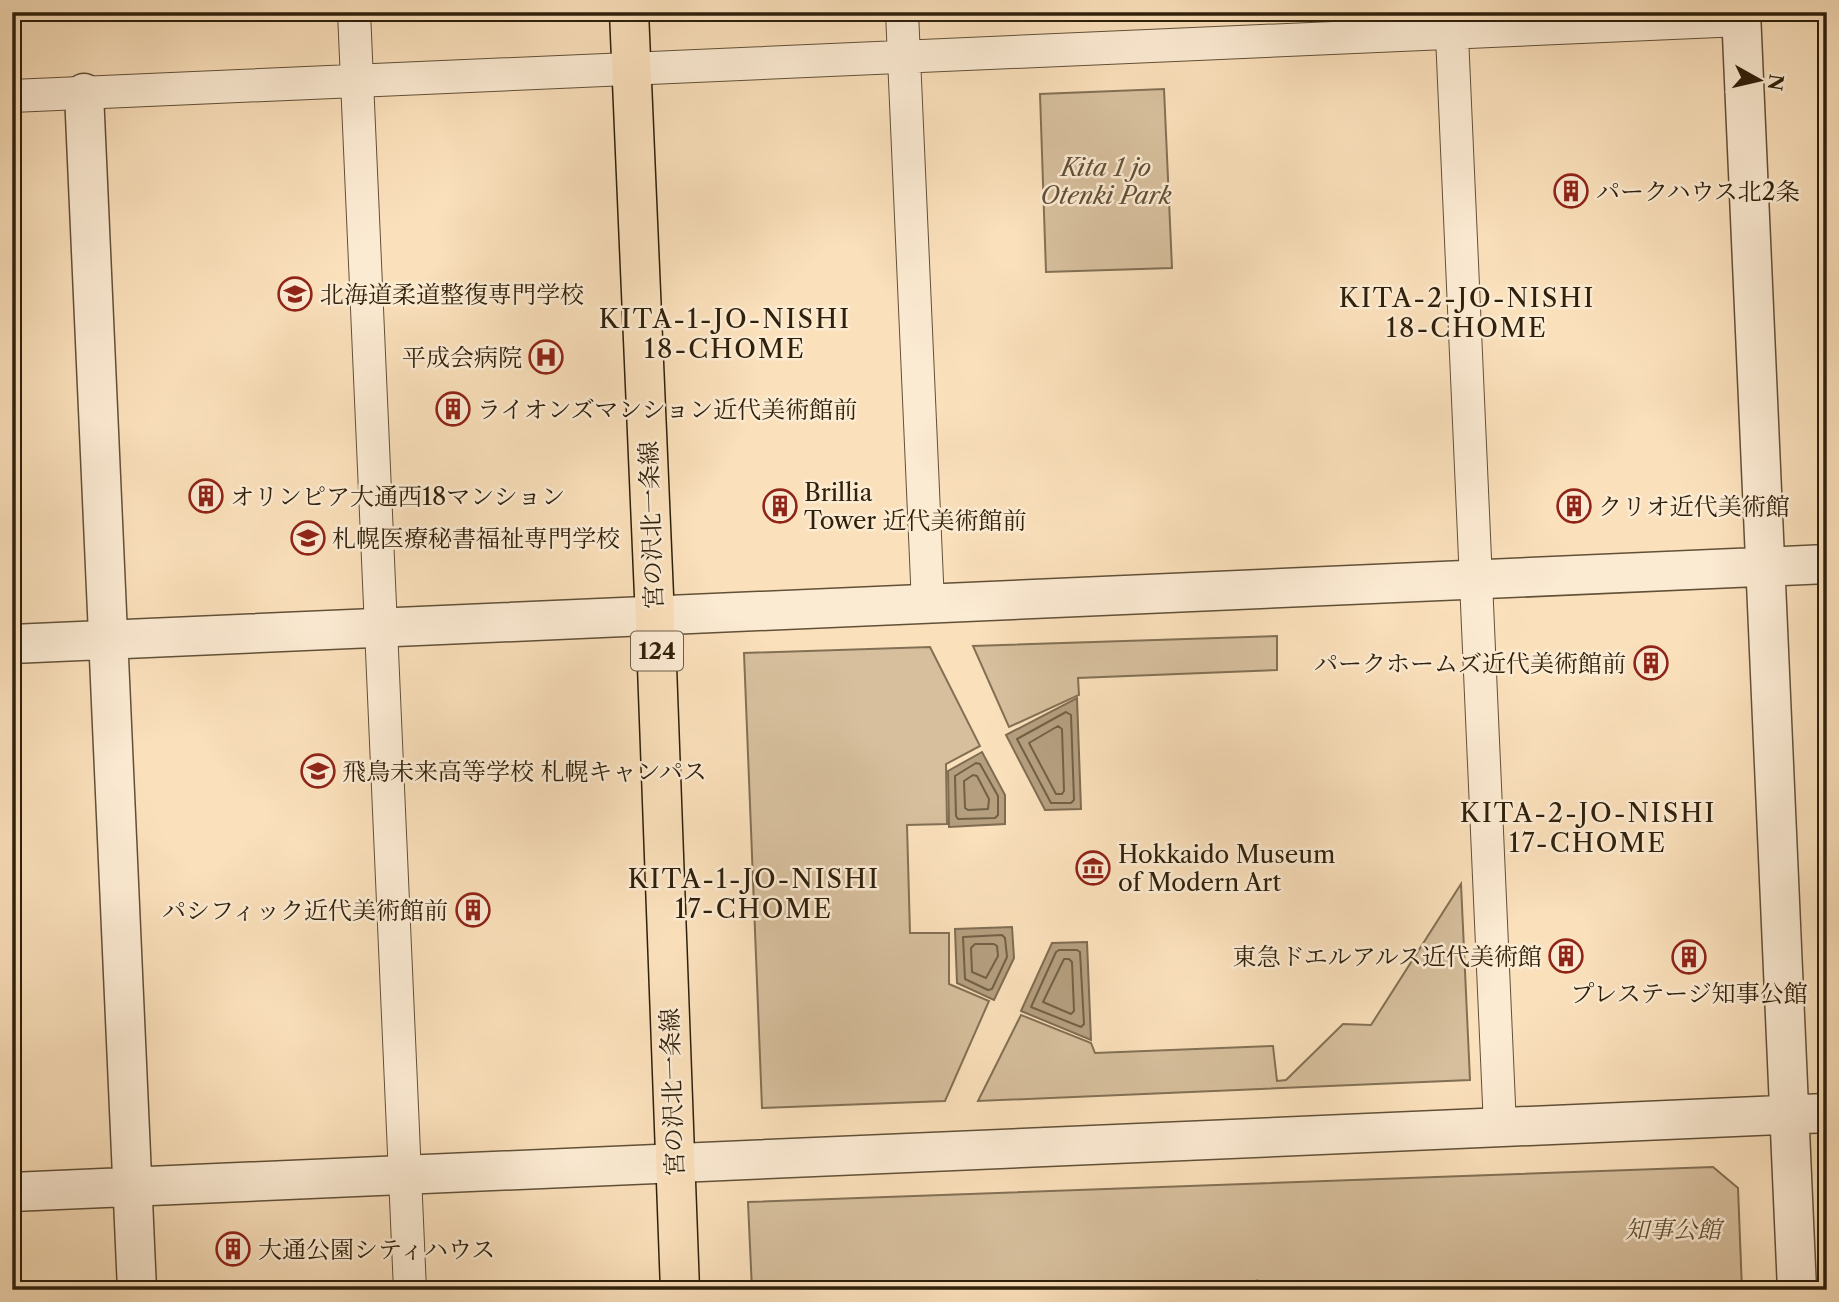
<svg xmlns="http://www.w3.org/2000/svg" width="1839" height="1302" viewBox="0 0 1839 1302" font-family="'Libre Caslon Text','Noto Serif JP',serif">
<rect width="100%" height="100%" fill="#fae0bb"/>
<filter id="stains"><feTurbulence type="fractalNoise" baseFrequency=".00286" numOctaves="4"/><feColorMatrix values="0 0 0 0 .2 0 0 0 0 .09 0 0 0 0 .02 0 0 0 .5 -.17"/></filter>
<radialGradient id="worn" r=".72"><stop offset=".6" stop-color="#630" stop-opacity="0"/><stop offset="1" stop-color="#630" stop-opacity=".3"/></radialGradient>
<path fill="#d7bf9d" stroke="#837054" stroke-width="2" d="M1164 89 1172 268 1046 272 1040 94Z
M1277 636V670L1078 678 1079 695 1009 727 973 646Z
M930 647 980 746 946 764 947 824 907 825 910 933H949V984L989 1001 945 1101 762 1108 744 653Z
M1461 884 1470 1080 978 1101 1021 1015 1091 1043 1095 1053 1273 1046 1277 1081 1286 1080 1343 1024 1371 1025Z
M1713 1167 1738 1188 1742 1290H752L748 1202Z"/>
<path fill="#b59f7f" stroke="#7f6c51" stroke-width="2" d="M1077 698 1081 809 1045 810 1006 735Z
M982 752 1005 795V824L949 827 948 771Z
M1012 927 1014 958 994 1000 957 983 955 929Z
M1087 942 1091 1040 1021 1011 1052 943Z"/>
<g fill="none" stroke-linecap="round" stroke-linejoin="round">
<path stroke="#726045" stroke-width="2" d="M1066 712 1071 715 1074 800 1071 803H1051L1017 739Z
M1058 726 1062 729 1064 791 1062 794H1056L1029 743Z
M976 763 980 764 998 796V815L995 818 958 819 956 816 955 776Z
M973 775 977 776 989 799 988 809 968 810 965 808 964 781Z
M1002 935 1005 938 1007 957 992 989 988 990 965 979 963 937Z
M975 944H994L997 946 998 956 986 978 972 972 971 948Z
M1059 950H1077L1080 952 1084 1024 1081 1027 1031 1007 1056 952Z
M1064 959H1069L1072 962 1074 1011 1071 1014 1043 1002Z"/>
<path stroke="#7f6c51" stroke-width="9" d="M1246 1290 1257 1284 1271 1290"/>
<defs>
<path id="minor" d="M354 12 410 1290
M902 12 928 604
M1451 13 1500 1127
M12 96 1741 20"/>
<path id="tertiary" d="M1741 12 1797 1290
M84 93 137 1290
M12 644 1827 564
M12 1192 1827 1113"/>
<path id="primary" d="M629 12 657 666 680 1290"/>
</defs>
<use href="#minor" stroke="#625037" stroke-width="34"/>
<use href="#tertiary" stroke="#625037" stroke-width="41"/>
<use href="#primary" stroke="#2f200b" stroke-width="41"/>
<use href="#minor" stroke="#fcebd3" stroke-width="32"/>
<use href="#tertiary" stroke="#fcebd3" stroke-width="38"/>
<use href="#primary" stroke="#fae0bb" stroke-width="38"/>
</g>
<defs>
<symbol id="building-ring" viewBox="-11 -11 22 22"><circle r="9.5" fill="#fcebd3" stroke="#8f2418" stroke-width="1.5"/><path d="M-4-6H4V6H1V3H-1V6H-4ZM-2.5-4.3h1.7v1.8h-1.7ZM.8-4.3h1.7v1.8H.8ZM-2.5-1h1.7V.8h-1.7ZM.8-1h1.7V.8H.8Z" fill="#8f2418"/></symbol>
<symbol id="university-ring" viewBox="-11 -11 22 22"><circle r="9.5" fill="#fcebd3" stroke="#8f2418" stroke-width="1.5"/><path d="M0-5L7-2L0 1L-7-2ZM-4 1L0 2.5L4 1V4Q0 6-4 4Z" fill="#8f2418"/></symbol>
<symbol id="hospital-ring" viewBox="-11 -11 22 22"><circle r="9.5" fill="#fcebd3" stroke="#8f2418" stroke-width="1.5"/><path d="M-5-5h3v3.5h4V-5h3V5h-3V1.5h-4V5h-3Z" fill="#8f2418"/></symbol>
<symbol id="school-ring" viewBox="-11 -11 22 22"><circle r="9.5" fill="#fcebd3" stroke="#8f2418" stroke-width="1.5"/><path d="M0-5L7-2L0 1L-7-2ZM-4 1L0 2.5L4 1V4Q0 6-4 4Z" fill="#8f2418"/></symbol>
<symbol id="museum-ring" viewBox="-11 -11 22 22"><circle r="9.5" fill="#fcebd3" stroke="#8f2418" stroke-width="1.5"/><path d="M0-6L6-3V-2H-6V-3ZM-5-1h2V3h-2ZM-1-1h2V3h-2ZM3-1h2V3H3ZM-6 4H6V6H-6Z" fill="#8f2418"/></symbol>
</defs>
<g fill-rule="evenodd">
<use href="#building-ring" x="1552" y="172" width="38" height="38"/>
<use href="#university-ring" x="276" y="275" width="38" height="38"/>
<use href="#hospital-ring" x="527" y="338" width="38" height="38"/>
<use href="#building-ring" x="434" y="390" width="38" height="38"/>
<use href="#building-ring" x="187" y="477" width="38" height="38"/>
<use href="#building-ring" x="761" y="487" width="38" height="38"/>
<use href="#building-ring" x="1555" y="487" width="38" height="38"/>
<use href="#university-ring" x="289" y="519" width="38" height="38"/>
<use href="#building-ring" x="1632" y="644" width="38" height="38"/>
<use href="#school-ring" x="299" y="752" width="38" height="38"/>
<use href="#museum-ring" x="1074" y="849" width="38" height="38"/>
<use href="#building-ring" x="454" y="891" width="38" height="38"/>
<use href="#building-ring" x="1547" y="937" width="38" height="38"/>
<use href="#building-ring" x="1670" y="938" width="38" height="38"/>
<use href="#building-ring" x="214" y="1230" width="38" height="38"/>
</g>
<g text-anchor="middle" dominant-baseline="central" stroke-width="5" stroke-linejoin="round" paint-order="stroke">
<rect fill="#fcebd3" stroke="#6c5d47" stroke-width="2" x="631" y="631.5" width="52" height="39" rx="5"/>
<g font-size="23" font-weight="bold" fill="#2f200b">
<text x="657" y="651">124</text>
</g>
<g font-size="24" font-style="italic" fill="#615037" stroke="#fcebd3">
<text x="1106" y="167">Kita 1 jo<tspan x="1106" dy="28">Otenki Park</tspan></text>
<text x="1673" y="1229">知事公館</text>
</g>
<g font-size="24" fill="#2f200b" stroke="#fcebd3" text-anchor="start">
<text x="1596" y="191">パークハウス北2条</text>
<text x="320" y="294">北海道柔道整復専門学校</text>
<text x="522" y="357" text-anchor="end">平成会病院</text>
<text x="477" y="409">ライオンズマンション近代美術館前</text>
<text x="804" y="492">Brillia<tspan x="804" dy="28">Tower 近代美術館前</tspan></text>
<text x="230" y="496">オリンピア大通西18マンション</text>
<text x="1598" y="506">クリオ近代美術館</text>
<text x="332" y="538">札幌医療秘書福祉専門学校</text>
<text x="1626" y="663" text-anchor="end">パークホームズ近代美術館前</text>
<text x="342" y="771">飛鳥未来高等学校 札幌キャンパス</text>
<text x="1118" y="854">Hokkaido Museum<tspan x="1118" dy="28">of Modern Art</tspan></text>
<text x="448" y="910" text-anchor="end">パシフィック近代美術館前</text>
<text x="1542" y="956" text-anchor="end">東急ドエルアルス近代美術館</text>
<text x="1689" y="993" text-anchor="middle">プレステージ知事公館</text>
<text x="258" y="1249">大通公園シティハウス</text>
</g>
<g font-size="24" fill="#2f200b" stroke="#fcebd3">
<text transform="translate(651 525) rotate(-92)">宮の沢北一条線</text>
<text transform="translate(672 1092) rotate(-92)">宮の沢北一条線</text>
</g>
<g font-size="26" letter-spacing="2" fill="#2f200b" stroke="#fcebd3">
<text x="1467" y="298">KITA-2-JO-NISHI<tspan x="1467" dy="30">18-CHOME</tspan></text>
<text x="725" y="319">KITA-1-JO-NISHI<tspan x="725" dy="30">18-CHOME</tspan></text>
<text x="1588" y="813">KITA-2-JO-NISHI<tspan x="1588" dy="30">17-CHOME</tspan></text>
<text x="754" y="879">KITA-1-JO-NISHI<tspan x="754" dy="30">17-CHOME</tspan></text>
</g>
</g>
<rect width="1839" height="1302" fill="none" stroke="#fae0bb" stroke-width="42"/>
<rect x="14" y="14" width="1811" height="1274" fill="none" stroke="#2f200b" stroke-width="3.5"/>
<rect x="21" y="21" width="1797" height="1260" fill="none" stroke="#2f200b" stroke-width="2"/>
<g transform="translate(1759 80) rotate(98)" stroke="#fcebd3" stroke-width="5" paint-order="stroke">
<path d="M0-5L12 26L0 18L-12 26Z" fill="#2f200b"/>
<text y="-10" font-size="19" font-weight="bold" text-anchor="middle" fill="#2f200b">N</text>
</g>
<rect width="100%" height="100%" filter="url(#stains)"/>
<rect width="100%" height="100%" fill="url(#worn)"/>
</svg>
